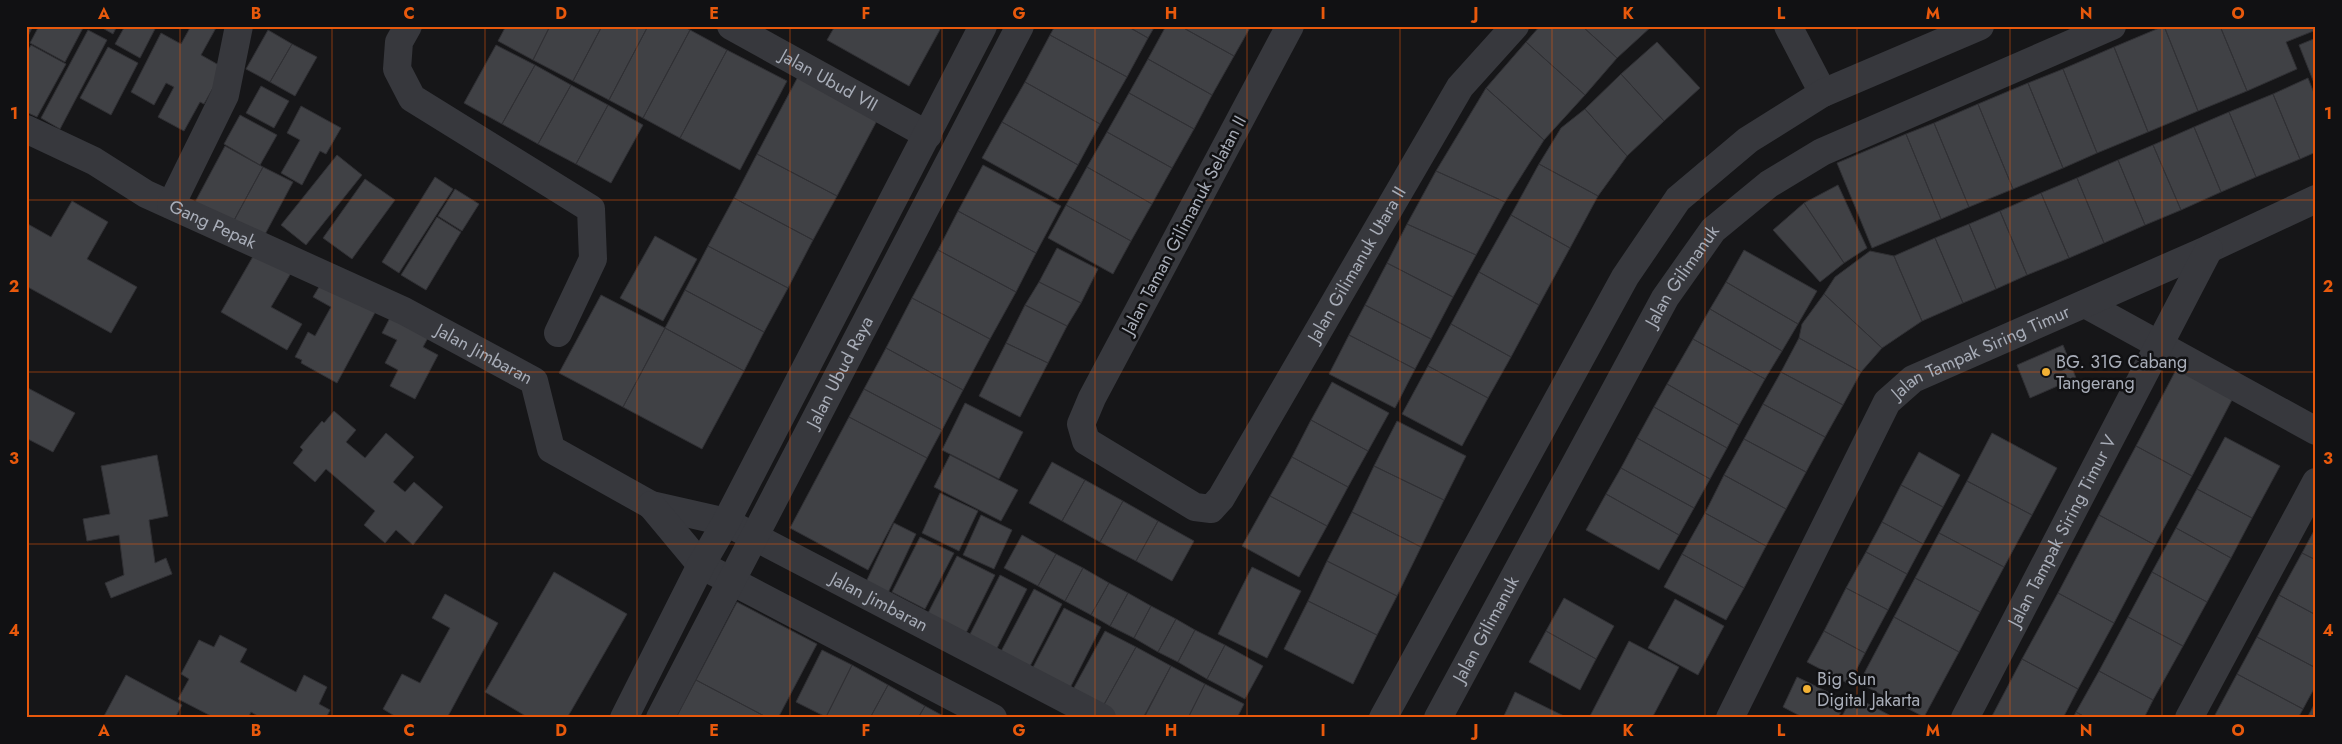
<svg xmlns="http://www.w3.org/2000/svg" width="2342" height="744" viewBox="0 0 2342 744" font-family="Jost,sans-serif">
<rect width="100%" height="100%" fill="#161618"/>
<path fill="#404145" stroke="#303034" d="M26 26H33L26 40Z
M39 26H84L65 62 30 43Z
M99 26H117L113 34Z
M125 26 156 27 140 58 115 44Z
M191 26H217L201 55 224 68 204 104 200 102 184 131 158 117 174 87 166 83 154 105 131 92 161 33 181 44Z
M506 26H550L533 60 498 41Z
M550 26H602L573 81 533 60Z
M602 26H648L609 100 573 81Z
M648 26H683L690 30 643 118 609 100Z
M835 26H942L909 86 827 40Z
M1055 26H1127L1148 38 1127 77 1050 35Z
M1127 26H1155L1148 38Z
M1166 26H1180L1234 56 1212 95 1148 59Z
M1180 26H1251L1234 56Z
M1540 26H1582L1617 58 1585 95 1526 42Z
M1582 26H1652L1617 58Z
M2164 26 2198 111 2148 132 2114 47Z
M2164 26H2220L2247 91 2198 111Z
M2220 26H2316V30L2286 42 2297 69 2247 91Z
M88 30 107 40 60 129 41 118Z
M268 30 292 44 270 82 246 69Z
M690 30 727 50 680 138 643 118Z
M1050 35 1127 77 1100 124 1025 82Z
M2316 38V88L2299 45Z
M1526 42 1585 95 1544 140 1486 88Z
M1657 42 1700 88 1664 121 1621 74Z
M292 44 317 57 295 96 270 82Z
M31 45 66 64 37 117 26 112V53Z
M496 45 535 65 502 124 464 103Z
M108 47 138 63 111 115 80 98Z
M2114 47 2148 132 2097 153 2063 69Z
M727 50 787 81 740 170 680 138Z
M1148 59 1212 95 1194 129 1129 93Z
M535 65 571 85 538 144 502 124Z
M2063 69 2097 153 2063 168 2028 83Z
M801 71 881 113 837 196 757 154Z
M1621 74 1664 121 1627 156 1585 109Z
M2308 78 2316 98V152L2300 159 2273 94Z
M1025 82 1100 124 1078 165 1002 122Z
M2028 83 2063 168 2013 189 1978 104Z
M571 85 608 105 576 164 538 144Z
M261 86 289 101 274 128 246 113Z
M1486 88 1544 140 1505 202 1436 171Z
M1129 93 1194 129 1172 168 1107 132Z
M2273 94 2300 159 2256 177 2229 112Z
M1978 104 2013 189 1969 207 1934 123Z
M608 105 643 125 611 183 576 164Z
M301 106 341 128 326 154 320 151 302 185 281 173 300 140 287 133Z
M1585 109 1627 156 1598 196 1539 164 1561 128Z
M2229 112 2256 177 2221 192 2194 127Z
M240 115 277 135 260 165 224 144Z
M1002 122 1078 165 1058 200 982 158Z
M1934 123 1969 207 1941 219 1906 134Z
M2194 127 2221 192 2181 210 2153 145Z
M1107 132 1172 168 1152 204 1087 167Z
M1906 134 1941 219 1872 248 1837 163Z
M2153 145 2181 210 2145 225 2118 160Z
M225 146 263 167 232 224 194 204Z
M757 154 837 196 813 240 734 198Z
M337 155 362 175 306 245 281 225Z
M2118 160 2145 225 2104 243 2077 178Z
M1539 164 1598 196 1570 248 1511 215Z
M983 165 1061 206 1036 253 958 211Z
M263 167 293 182 262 240 232 224Z
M1087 167 1152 204 1131 241 1066 205Z
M1436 171 1505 202 1476 255 1407 224Z
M435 177 453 189 399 273 382 262Z
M2077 178 2104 243 2069 258 2041 193Z
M365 179 395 200 352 259 323 238Z
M1838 185 1867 248 1844 263 1804 203Z
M455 189 479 204 462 231 438 216Z
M2041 193 2069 258 2027 275 2000 211Z
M734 198 813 240 788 288 708 246Z
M72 201 108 222 87 259 137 287 111 333 26 286V223L51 237Z
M1804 203 1844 263 1820 282 1773 230Z
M1066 205 1131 241 1113 274 1048 238Z
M958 211 1036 253 1016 292 938 250Z
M2000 211 2027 275 1996 289 1969 224Z
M1511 215 1570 248 1539 305 1479 272Z
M437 217 461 232 426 290 401 275Z
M1407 224 1476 255 1453 297 1387 263Z
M1969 224 1996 289 1963 303 1935 238Z
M655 236 697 259 663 321 620 298Z
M1935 238 1963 303 1922 321 1894 256Z
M708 246 788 288 764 332 685 290Z
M1057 248 1098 269 1081 303 1039 282Z
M938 250 1016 292 990 339 912 298Z
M1744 250 1817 291 1798 324 1726 282Z
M1870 251 1894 256 1922 321 1882 348 1824 294 1835 277Z
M255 253 291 273 271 307 302 324 287 350 221 312Z
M1387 263 1453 297 1431 339 1365 305Z
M1479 272 1539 305 1511 357 1451 324Z
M322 282 378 307 337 383 301 363 302 360 295 357 308 332 315 336 331 307 313 297Z
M1039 282 1081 303 1067 326 1025 305Z
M1726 282 1798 324 1782 351 1710 309Z
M685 290 764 332 744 371 665 328Z
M1824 294 1882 348 1861 372 1799 338 1802 324Z
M601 295 665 328 623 407 559 373Z
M912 298 990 339 963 390 886 348Z
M1025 305 1067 326 1048 363 1006 343Z
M1365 305 1431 339 1415 369 1349 335Z
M1710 309 1782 351 1765 379 1693 339Z
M393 312 431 332 423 347 438 355 415 399 390 386 398 370 385 363 397 340 382 333Z
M1451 324 1511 357 1488 398 1428 366Z
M665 328 744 371 702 449 623 407Z
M1349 335 1415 369 1395 408 1329 374Z
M1799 338 1861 372 1843 405 1781 372Z
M1693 339 1765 379 1739 425 1667 384Z
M1006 343 1048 363 1020 417 979 396Z
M2063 345 2076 378 2030 398 2017 365Z
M886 348 963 390 942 430 864 389Z
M1428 366 1488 398 1462 446 1402 414Z
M2177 368 2233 398 2192 476 2136 446Z
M1781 372 1843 405 1825 437 1763 404Z
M1332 382 1389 413 1368 451 1311 420Z
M1667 384 1739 425 1727 448 1654 407Z
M26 387 75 413 53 452 26 438Z
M864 389 942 430 927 458 849 417Z
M965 403 1023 432 999 479 942 450Z
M1763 404 1825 437 1806 472 1744 439Z
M1654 407 1727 448 1710 479 1637 438Z
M334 411 356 430 346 442 365 458 386 433 414 457 393 482 405 492 414 482 443 507 413 545 396 530 385 543 364 525 375 511 326 469 315 482 293 463 303 450 300 447 322 421 324 423Z
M849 417 927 458 868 570 790 528Z
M1311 420 1368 451 1348 487 1292 457Z
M1397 421 1466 456 1444 500 1374 466Z
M1992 433 2057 468 2032 515 1967 481Z
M2225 437 2280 466 2252 518 2197 489Z
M1637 438 1710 479 1694 508 1621 468Z
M1744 439 1806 472 1786 509 1724 475Z
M2136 446 2192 476 2155 545 2099 515Z
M1919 452 1960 475 1943 507 1901 485Z
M157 455 168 516 149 520 155 563 166 558 172 574 111 598 105 583 124 575 119 535 87 541 83 519 110 514 101 466Z
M950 455 1018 490 1001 521 934 487Z
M1292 457 1348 487 1327 526 1270 496Z
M1052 462 1085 480 1062 521 1029 503Z
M1374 466 1444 500 1421 547 1352 512Z
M1621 468 1694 508 1679 535 1606 494Z
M1724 475 1786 509 1766 546 1705 513Z
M1085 480 1123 501 1100 542 1062 521Z
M1967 481 2032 515 2004 567 1939 533Z
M1901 485 1943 507 1923 544 1882 522Z
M2197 489 2252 518 2231 558 2176 528Z
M940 493 978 511 959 551 922 533Z
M1606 494 1679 535 1659 570 1586 530Z
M1270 496 1327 526 1299 577 1242 546Z
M1123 501 1158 521 1136 561 1100 542Z
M1352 512 1421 547 1397 596 1327 561Z
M1705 513 1766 546 1744 588 1682 554Z
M981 515 1012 530 994 569 963 555Z
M2099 515 2155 545 2114 623 2058 593Z
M1158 521 1194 541 1172 581 1136 561Z
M1882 522 1923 544 1907 574 1866 552Z
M894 523 916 534 887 595 865 584Z
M2316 527V560L2302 553Z
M2176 528 2231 558 2207 602 2152 572Z
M1939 533 2004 567 1980 612 1915 578Z
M1022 535 1056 554 1038 586 1004 568Z
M920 537 954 553 925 609 892 592Z
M1866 552 1907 574 1888 610 1846 588Z
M2302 553 2316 560V615L2279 595Z
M1056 554 1083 568 1065 601 1038 586Z
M1682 554 1744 588 1726 620 1664 587Z
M957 556 995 575 964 637 926 617Z
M1327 561 1397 596 1377 635 1308 601Z
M1252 567 1301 591 1267 658 1218 634Z
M1083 568 1109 583 1091 615 1065 601Z
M554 572 627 614 567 718H529L485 692Z
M2152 572 2207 602 2183 646 2128 617Z
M1000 575 1027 589 992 658 965 644Z
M1915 578 1980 612 1959 652 1894 617Z
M1109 583 1128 593 1110 626 1091 615Z
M1846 588 1888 610 1865 653 1824 631Z
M1034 589 1062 604 1027 672 998 657Z
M1128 593 1151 606 1134 638 1110 626Z
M2058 593 2114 623 2078 689 2022 659Z
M445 594 498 623 447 718H398L383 709 402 674 420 683 450 628 432 618Z
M2279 595 2316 615V668L2257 637Z
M1564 598 1614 626 1596 659 1546 631Z
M1675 599 1724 626 1698 675 1648 648Z
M1308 601 1377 635 1353 684 1284 649Z
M737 602 817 644 778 718H768L696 680Z
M1151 606 1176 619 1158 652 1134 638Z
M1064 608 1101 627 1068 692 1030 673Z
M1894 617 1959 652 1924 717 1859 683Z
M2128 617 2183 646 2153 700 2099 671Z
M1176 619 1195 630 1178 662 1158 652Z
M1195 630 1225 645 1207 679 1178 662Z
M1105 631 1136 647 1101 710 1071 693Z
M1546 631 1596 659 1580 690 1529 662Z
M1824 631 1865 653 1849 684 1807 662Z
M220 635 247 649 240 662 296 692 304 675 327 687 319 704 330 710 326 718H261L251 712 248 718H215L178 699 189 679 181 674 199 640 214 647Z
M2257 637 2316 668V685L2303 709 2237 674Z
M1629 641 1679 667 1652 718H1589Z
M1225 645 1263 666 1245 699 1207 679Z
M1136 647 1171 666 1143 718H1116L1101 710Z
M822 650 852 665 826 717 796 702Z
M2022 659 2078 689 2063 718H1991Z
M852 665 888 685 870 718 826 717Z
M1171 666 1205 684 1188 718H1144Z
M2099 671 2153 700 2144 718H2087L2076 712Z
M2237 674 2303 709 2298 718H2220L2215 715Z
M126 675 182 705 175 718H103Z
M1797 677 1846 701 1838 718H1804L1783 707Z
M696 680 768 718H676Z
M1205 684 1244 704 1237 718H1188Z
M888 685 925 706 918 718H870Z
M1515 692 1568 718H1503Z
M1853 696 1895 718H1841Z
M2316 701V718H2307Z
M925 706 947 718H918Z
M2076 712 2087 718H2073Z"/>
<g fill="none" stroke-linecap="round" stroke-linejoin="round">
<g stroke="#37383d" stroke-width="28">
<path d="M408 26 399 42 397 69 412 98 591 209 593 259 558 333"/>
<path id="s1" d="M731 26 928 135"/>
<path id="s2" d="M1290 26 1092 398 1081 424 1086 441 1195 507 1211 509 1221 498 1460 87 1515 26"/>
<path d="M1788 26 1823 93"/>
<path id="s3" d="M26 129 94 161 146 194 404 311 534 381 551 449 651 505 726 522 1102 718"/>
<path d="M171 205 225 95 239 26"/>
<path d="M2085 304 2316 431"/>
<path d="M651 505 701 565 993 718"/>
<path d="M624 718 701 565 726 522 983 26"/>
<path id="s4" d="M660 718 1020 26"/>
<path d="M1383 718 1625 277 1678 199 1748 140 1823 93 1980 26"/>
<path id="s5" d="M1438 718 1665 298 1713 230 1769 184 1822 152 2112 26"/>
<path id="s6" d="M1730 718 1887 402 1913 379 2209 249 2316 199"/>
<path id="s7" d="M1965 718 2209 249"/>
<path d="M2189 718 2316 482"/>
</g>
</g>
<path fill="none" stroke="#e8590c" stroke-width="1" stroke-opacity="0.55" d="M180 26V718M332 26V718M485 26V718M637 26V718M790 26V718M942 26V718M1095 26V718M1247 26V718M1400 26V718M1552 26V718M1705 26V718M1857 26V718M2010 26V718M2162 26V718M26 200H2316M26 372H2316M26 544H2316"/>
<g fill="#f2b134" stroke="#111113" stroke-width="2">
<circle cx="2046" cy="372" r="5"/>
<circle cx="1807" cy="689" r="5"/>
</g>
<g text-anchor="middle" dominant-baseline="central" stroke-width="5" stroke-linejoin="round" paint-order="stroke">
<g font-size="18" fill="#a8adb8" stroke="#111113">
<text stroke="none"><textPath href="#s1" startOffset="112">Jalan Ubud VII</textPath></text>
<text stroke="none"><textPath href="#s3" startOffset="210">Gang Pepak</textPath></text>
<text transform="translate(1184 225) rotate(-62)">Jalan Taman Gilimanuk Selatan II</text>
<text stroke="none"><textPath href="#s2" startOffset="896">Jalan Gilimanuk Utara II</textPath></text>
<text stroke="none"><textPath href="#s5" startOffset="505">Jalan Gilimanuk</textPath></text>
<text stroke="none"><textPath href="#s6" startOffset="460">Jalan Tampak Siring Timur</textPath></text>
<text stroke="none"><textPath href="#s3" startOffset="511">Jalan Jimbaran</textPath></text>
<text stroke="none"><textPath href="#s4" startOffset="390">Jalan Ubud Raya</textPath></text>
<text stroke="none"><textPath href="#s7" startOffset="211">Jalan Tampak Siring Timur V</textPath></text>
<text stroke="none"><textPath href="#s3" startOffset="1002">Jalan Jimbaran</textPath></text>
<text stroke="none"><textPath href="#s5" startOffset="101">Jalan Gilimanuk</textPath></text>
</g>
<g font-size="18" fill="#a8adb8" stroke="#111113" text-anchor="start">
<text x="2056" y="362">BG. 31G Cabang<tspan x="2056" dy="21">Tangerang</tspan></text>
<text x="1817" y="679">Big Sun<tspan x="1817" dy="21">Digital Jakarta</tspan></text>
</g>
</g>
<rect width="2342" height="744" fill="none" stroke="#111113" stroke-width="55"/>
<rect x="28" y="28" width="2286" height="688" fill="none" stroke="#e8590c" stroke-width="2"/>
<g font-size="16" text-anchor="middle" font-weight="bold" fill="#e8590c">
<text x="104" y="19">A</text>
<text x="256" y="19">B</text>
<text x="409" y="19">C</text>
<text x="561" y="19">D</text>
<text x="714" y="19">E</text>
<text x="866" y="19">F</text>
<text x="1019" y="19">G</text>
<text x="1171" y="19">H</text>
<text x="1323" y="19">I</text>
<text x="1476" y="19">J</text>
<text x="1628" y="19">K</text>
<text x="1781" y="19">L</text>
<text x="1933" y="19">M</text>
<text x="2086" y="19">N</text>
<text x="2238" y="19">O</text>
<text x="14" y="119">1</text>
<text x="2328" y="119">1</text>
<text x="14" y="292">2</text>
<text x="2328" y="292">2</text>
<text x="14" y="464">3</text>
<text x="2328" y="464">3</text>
<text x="14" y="636">4</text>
<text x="2328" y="636">4</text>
<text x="104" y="736">A</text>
<text x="256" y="736">B</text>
<text x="409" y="736">C</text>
<text x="561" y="736">D</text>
<text x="714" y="736">E</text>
<text x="866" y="736">F</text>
<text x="1019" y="736">G</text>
<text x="1171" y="736">H</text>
<text x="1323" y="736">I</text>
<text x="1476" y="736">J</text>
<text x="1628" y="736">K</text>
<text x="1781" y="736">L</text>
<text x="1933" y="736">M</text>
<text x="2086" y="736">N</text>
<text x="2238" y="736">O</text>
</g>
</svg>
